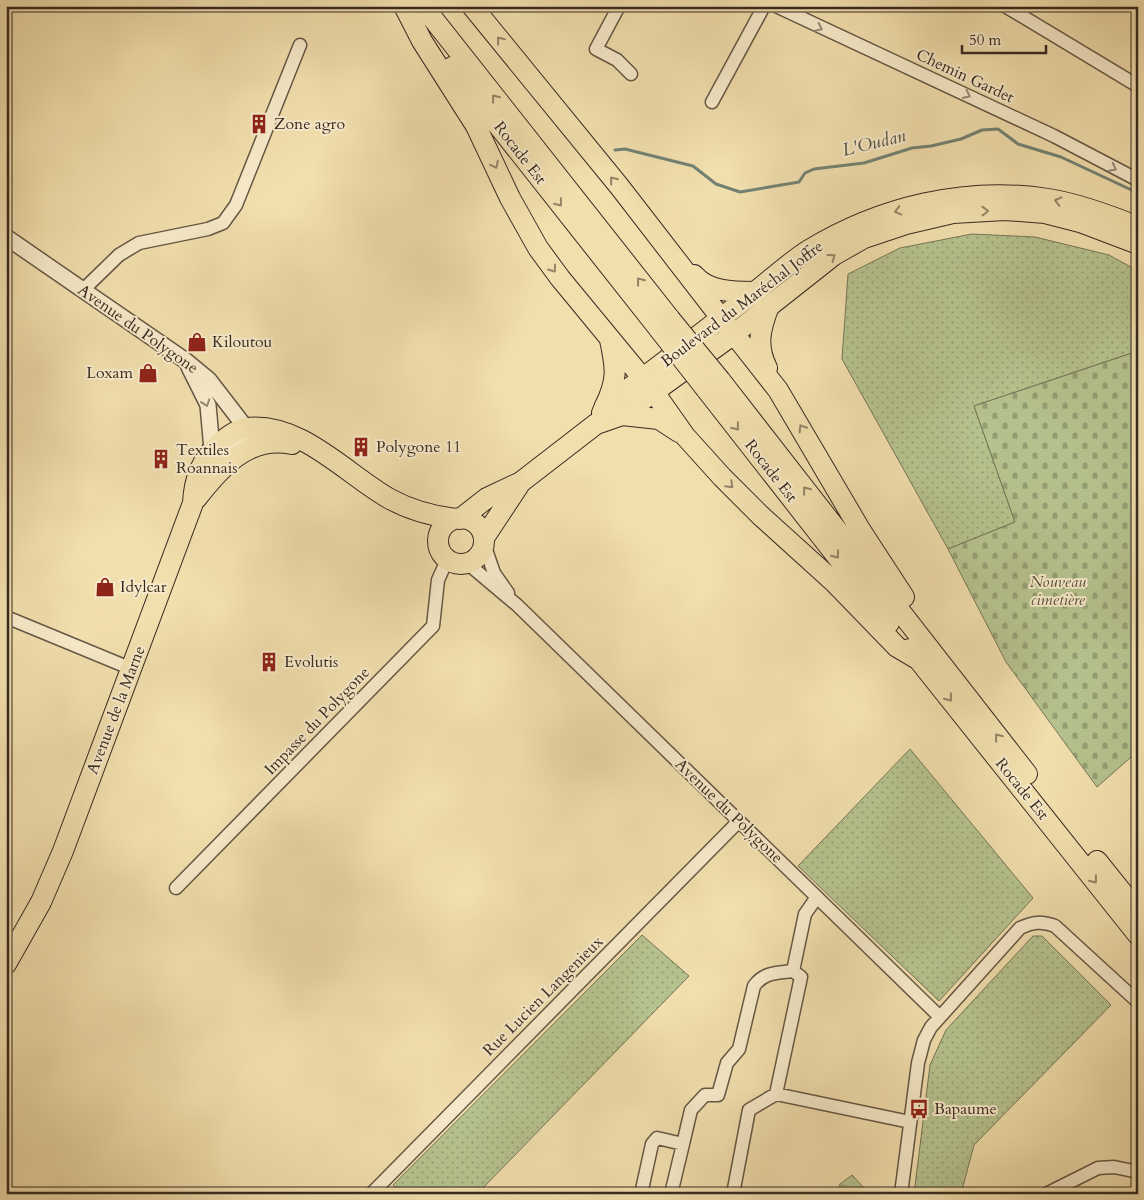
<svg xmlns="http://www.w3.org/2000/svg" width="1144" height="1200" viewBox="0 0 1144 1200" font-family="Cardo,serif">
<defs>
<pattern id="grass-dots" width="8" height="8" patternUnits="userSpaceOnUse" patternTransform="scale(1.25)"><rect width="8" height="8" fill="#b6c38e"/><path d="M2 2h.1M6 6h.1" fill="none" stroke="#959f74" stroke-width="1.8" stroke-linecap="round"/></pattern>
<pattern id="forest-crowns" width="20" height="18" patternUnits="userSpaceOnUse" patternTransform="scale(1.25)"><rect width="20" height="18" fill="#b6c38e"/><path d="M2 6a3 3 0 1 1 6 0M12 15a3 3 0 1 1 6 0" fill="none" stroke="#959f74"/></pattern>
<pattern id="cemetery-stones" width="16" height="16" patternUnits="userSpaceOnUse" patternTransform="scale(1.25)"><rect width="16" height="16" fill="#b6c38e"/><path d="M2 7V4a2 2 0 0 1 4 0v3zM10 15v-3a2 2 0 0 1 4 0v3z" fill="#959f74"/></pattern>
</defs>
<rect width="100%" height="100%" fill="#f2dfae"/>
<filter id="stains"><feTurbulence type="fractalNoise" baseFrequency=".004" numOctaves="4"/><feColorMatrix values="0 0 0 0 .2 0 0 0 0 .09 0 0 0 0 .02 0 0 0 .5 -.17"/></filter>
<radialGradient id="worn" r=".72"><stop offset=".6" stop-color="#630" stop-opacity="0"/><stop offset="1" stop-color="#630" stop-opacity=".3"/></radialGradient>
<path fill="url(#grass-dots)" stroke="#767658" d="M972 234 1035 237 1109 255 1138 271V351L974 406 1015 522 948 549 842 359 848 274 900 248Z
M910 749 1033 898 939 1001 798 866Z
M642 935 689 976 477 1194H402L393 1185Z
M1033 936H1042L1111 1005 974 1145 961 1194H914L930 1065 946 1030Z"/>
<path fill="url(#forest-crowns)" stroke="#767658" d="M852 1175 866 1190 863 1194H836L840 1184Z"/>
<path fill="url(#cemetery-stones)" stroke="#767658" d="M1138 351V751L1097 787 1006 662 948 549 1015 522 974 406Z"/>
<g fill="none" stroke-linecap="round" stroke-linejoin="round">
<path stroke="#738274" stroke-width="3" d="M615 150 625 149 693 166 716 184 740 192 799 182 805 173 814 169 864 163 912 148 931 146 961 139 982 130 998 129 1018 144 1061 157 1138 193"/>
<defs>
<path id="minor" d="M619 6 596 49 617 60 631 74
M776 6 1054 136 1138 180
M1005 6 1138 86
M712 102 764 6
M83 290 119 255 139 243 208 229 223 223 236 205 300 45
M484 544 494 573 508 593
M467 563 517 605 940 1017
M6 617 132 669
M176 888 433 626 438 580 447 560
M776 1094 801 977 793 971
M371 1194 739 821
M641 1194 652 1144 657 1138 683 1144 691 1110 705 1095H718L727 1063 739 1049 754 986C764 972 777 973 793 971L805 914 817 897
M671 1194 683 1144
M733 1194 749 1110 776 1094 910 1122
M901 1194 918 1063 924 1040 931 1027 1020 928C1033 922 1041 921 1055 926L1138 1002
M1046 1194 1098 1168 1114 1167 1138 1172"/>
<path id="tertiary" d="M6 237 186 361 209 380 246 428 239 442 222 458
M189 367 208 405 212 450"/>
<path id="primary" d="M472 6 619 186 728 327
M694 275C709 292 733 292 754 292
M602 413 605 406C657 369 705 330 755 292 773 278 790 262 809 250 880 207 965 186 1048 199 1079 204 1109 215 1138 227
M196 499C220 468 248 435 292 444
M438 541a23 23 0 1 1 46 0a23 23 0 1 1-46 0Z
M460 519 487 498 521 482 596 424 622 415 734 334 834 255 864 238 906 224 953 213 1005 210 1045 213 1080 222 1138 244
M484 538 519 485
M6 964 41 902 63 851 193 503C194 480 202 457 220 443 227 437 238 429 247 428 301 422 347 475 390 499 412 511 432 516 455 519"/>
<path id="trunk" d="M404 6 422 41 476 126 510 198 538 248 560 278 654 392 685 436 722 477 760 515 834 582 897 647 919 660
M423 6 670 319
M452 67 659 329
M734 334 778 390 861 531 904 597
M767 368C756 346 760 329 769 306
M720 380 1027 774
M706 389 889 623
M605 406C618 380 616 368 610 340
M622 415 659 419 679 432
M910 649 1138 935
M1097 861 1138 912"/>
</defs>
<use href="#minor" stroke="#665744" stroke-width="15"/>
<use href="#tertiary" stroke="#665744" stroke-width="18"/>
<use href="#primary" stroke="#372a21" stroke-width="22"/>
<use href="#trunk" stroke="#372a21" stroke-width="22"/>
<use href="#minor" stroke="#f7eaca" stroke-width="12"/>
<use href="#tertiary" stroke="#f7eaca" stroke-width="15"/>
<use href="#primary" stroke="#f2dfae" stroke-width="20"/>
<use href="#trunk" stroke="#f2dfae" stroke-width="20"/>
<defs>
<path id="trunk-bridge" d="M670 319 720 380
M659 329 706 389"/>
</defs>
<use href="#trunk-bridge" stroke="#372a21" stroke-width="22" stroke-linecap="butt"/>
<use href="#trunk-bridge" stroke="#f2dfae" stroke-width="20"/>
</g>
<defs><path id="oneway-chevron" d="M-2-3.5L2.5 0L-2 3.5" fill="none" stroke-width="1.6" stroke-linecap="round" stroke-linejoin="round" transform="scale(1.25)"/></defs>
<g stroke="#978a76">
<use href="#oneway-chevron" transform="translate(819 28) rotate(26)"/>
<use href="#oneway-chevron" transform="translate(967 95) rotate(25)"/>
<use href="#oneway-chevron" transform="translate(1113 168) rotate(27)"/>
<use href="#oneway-chevron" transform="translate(206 403) rotate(71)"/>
</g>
<g stroke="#948468">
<use href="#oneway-chevron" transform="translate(500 40) rotate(-129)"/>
<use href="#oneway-chevron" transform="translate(495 98) rotate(-128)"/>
<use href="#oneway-chevron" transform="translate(495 165) rotate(64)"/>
<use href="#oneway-chevron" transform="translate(613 180) rotate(-129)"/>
<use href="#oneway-chevron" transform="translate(1058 201) rotate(-166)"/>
<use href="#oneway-chevron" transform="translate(559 203) rotate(52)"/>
<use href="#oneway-chevron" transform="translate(898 211) rotate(165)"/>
<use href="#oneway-chevron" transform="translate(985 211) rotate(-1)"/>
<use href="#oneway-chevron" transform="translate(832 257) rotate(-36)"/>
<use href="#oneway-chevron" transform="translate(553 269) rotate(54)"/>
<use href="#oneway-chevron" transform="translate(640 281) rotate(-128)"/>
<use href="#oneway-chevron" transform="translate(736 427) rotate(52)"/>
<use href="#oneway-chevron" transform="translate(802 428) rotate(-122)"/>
<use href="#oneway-chevron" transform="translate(730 485) rotate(45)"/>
<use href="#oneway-chevron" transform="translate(806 490) rotate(-128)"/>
<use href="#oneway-chevron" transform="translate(836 555) rotate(52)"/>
<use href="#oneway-chevron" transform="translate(949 698) rotate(51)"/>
<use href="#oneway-chevron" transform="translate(998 737) rotate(-128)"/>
<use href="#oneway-chevron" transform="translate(1094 880) rotate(52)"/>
</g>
<defs>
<symbol id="building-bare" viewBox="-9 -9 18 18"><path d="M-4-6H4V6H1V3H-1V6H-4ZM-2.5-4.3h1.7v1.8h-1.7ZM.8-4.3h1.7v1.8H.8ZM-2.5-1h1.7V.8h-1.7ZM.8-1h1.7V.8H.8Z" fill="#8f2418" stroke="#f7eaca" stroke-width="2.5" paint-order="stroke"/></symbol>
<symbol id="shop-bare" viewBox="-9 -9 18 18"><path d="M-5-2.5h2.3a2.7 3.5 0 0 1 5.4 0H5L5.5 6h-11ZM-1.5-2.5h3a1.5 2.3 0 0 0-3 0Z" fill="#8f2418" stroke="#f7eaca" stroke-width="2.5" paint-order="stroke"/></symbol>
<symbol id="bus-bare" viewBox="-9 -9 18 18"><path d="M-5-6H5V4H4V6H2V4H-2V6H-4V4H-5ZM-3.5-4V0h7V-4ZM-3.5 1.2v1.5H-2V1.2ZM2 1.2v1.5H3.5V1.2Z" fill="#8f2418" stroke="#f7eaca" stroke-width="2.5" paint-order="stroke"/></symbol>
</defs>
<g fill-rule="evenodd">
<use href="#building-bare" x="245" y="110" width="28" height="28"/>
<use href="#shop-bare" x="183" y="328" width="28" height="28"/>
<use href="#shop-bare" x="134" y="359" width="28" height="28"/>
<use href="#building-bare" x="347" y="433" width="28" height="28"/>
<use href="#building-bare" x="147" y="445" width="28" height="28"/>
<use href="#shop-bare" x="91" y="573" width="28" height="28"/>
<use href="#building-bare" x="255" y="648" width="28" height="28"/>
<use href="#bus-bare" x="905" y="1095" width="28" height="28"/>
</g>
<g text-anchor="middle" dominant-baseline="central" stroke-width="4" stroke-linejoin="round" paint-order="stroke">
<g font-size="16" fill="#372a21" stroke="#f7eaca">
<text transform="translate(965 76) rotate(25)">Chemin Gardet</text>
<text transform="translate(520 153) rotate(52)">Rocade Est</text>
<text transform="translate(742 304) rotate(-37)">Boulevard du Maréchal Joffre</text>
<text transform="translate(138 329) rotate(35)">Avenue du Polygone</text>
<text transform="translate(771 471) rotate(52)">Rocade Est</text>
<text transform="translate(116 710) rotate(-69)">Avenue de la Marne</text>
<text transform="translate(317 721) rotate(-46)">Impasse du Polygone</text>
<text transform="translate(1022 789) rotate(51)">Rocade Est</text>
<text transform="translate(729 811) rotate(44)">Avenue du Polygone</text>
<text transform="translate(543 996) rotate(-45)">Rue Lucien Langenieux</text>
</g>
<g font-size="16" fill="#372a21" stroke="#f7eaca" text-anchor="start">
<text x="274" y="124">Zone agro</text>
<text x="212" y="342">Kiloutou</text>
<text x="133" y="373" text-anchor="end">Loxam</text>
<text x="376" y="447">Polygone 11</text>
<text x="176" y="450">Textiles<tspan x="176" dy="18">Roannais</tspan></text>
<text x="120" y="587">Idylcar</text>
<text x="284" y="662">Evolutis</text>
<text x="934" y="1109">Bapaume</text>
</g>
<g font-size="16" font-style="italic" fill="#57503c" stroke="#f7eaca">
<text x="1058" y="582">Nouveau<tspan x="1058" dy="18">cimetière</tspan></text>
</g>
<g font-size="18" font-style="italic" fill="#504e44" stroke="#f7eaca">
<text transform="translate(874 143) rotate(-14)">L'Oudan</text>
</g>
</g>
<rect width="1144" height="1200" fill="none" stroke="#f2dfae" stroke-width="25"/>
<rect x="8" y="8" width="1129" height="1185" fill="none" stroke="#372a21" stroke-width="2.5"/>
<rect x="12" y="12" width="1119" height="1175" fill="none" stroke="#372a21"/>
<path d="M962 45v8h84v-8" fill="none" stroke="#372a21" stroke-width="2.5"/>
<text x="969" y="45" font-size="15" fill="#372a21" stroke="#f7eaca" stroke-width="4" paint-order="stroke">50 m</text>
<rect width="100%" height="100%" filter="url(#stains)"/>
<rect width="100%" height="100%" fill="url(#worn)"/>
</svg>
